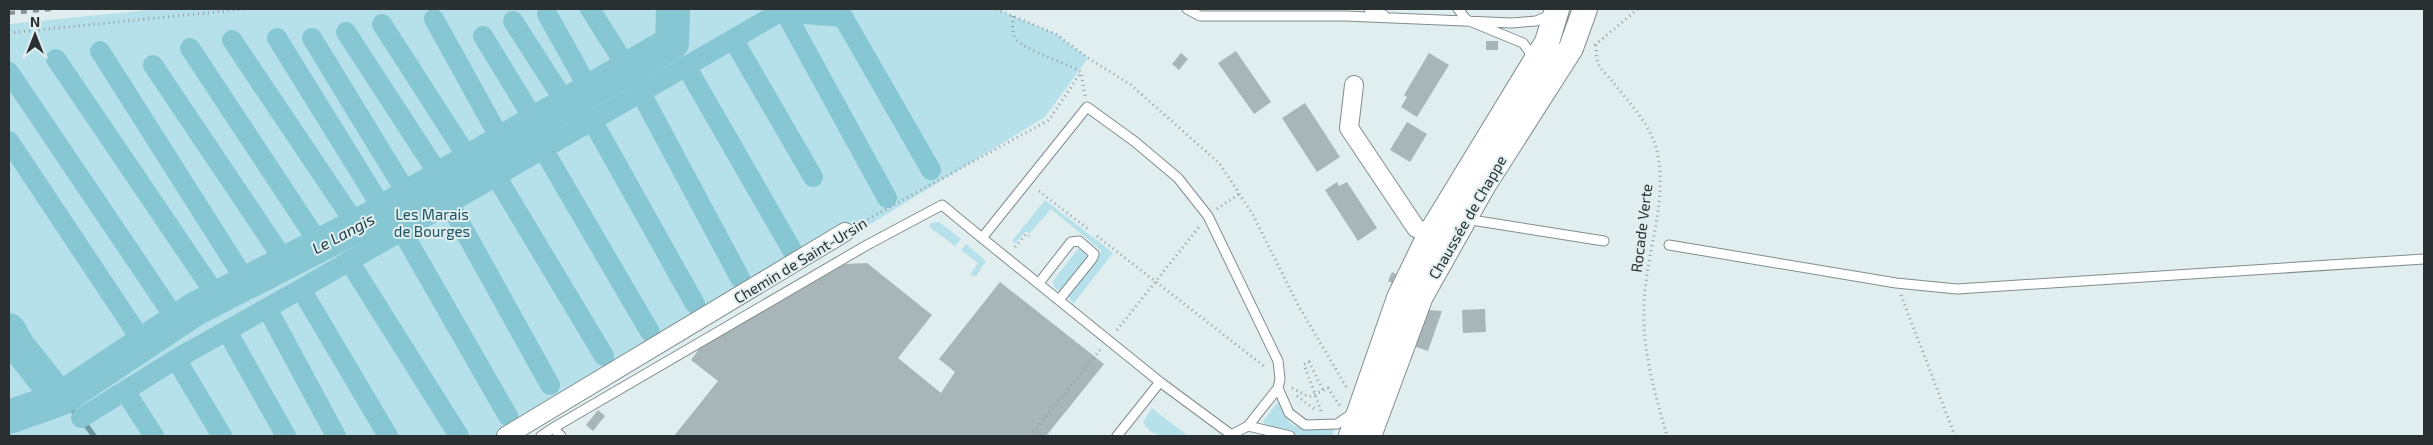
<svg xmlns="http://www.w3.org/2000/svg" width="2433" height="445" viewBox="0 0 2433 445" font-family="'Exo 2',sans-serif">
<rect width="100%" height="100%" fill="#e0eef0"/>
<path fill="#b6e1ea" d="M158 9H996L1056 34 1088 58 1045 117 525 436H9V24Z
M1045 200 1113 253 1073 304 1068 295 1102 251 1051 209 1030 233 1025 232 1015 243 1012 241Z
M939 222 961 239 955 246 929 227 931 223Z
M966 244 986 261 976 276 970 275 978 263 961 250Z
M1078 249 1086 251 1087 258 1060 292 1054 287 1053 281Z
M1280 402C1283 409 1285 419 1292 424 1303 432 1323 431 1335 427L1332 436H1302L1266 425 1263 421 1277 403Z
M1152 408 1157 412 1188 436C1170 436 1153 440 1143 422Z"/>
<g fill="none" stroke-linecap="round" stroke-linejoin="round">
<path stroke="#6b99a3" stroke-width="5.5" d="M9 351 18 346
M60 399 81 418 94 436"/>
<path stroke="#87c7d4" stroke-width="20" d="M590 9 628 69 740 278
M785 12 887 198
M547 14 590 91
M434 19 502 142
M513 21 567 105
M382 24 470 161
M346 32 441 178
M483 36 536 123
M277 38 384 211
M312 38 409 197
M733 39 813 177
M232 40 357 226
M190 48 320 245
M100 51 247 283
M56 59 218 298
M153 65 286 263
M686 66 792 250
M9 72 177 321
M592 120 695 304
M9 141 144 344
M543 149 650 332
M496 176 604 356
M449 203 550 385
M402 231 508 416
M349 261 459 436
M301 289 388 436
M267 308 336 436
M227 331 286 436
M176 359 222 436
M125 391 154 436
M81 418 176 359 301 289 780 12 843 17 931 170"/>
<path stroke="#87c7d4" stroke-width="34" d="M9 330 18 346 60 399
M9 417 60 399 195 309 363 223 672 43 673 9"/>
</g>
<path fill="#a9b6b9" d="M1486 41H1498V50H1486Z
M1236 51 1271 102 1254 114 1218 63Z
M1181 53 1188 59 1179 70 1172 64Z
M1429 53 1449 65 1417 117 1401 107 1407 97 1404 95Z
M1305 103 1340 157 1317 172 1282 118Z
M1407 122 1427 134 1410 162 1390 150Z
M1337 182 1339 186 1347 182 1377 228 1358 241 1325 190Z
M867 263 932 315 898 358 941 393 955 372 939 359 1000 282 1104 364 1046 436H674L718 381 691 360 701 346 845 264Z
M1392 272 1396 274 1392 283 1388 281Z
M1485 309 1486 332 1463 333 1462 310Z
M1428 310 1442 311 1428 351 1413 346Z
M598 410 605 416 593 431 586 425Z"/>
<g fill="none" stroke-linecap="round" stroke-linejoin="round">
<defs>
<path id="service" d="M1187 9 1200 16H1345L1512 23 1536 21 1553 14
M1369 9 1384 15
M1458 9 1467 20 1523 43 1534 58
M1465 219 1604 241
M982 238 1160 382 1233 436
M1669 245 1896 283 1957 289 2424 259
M1039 283 1071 242 1079 241 1094 254 1092 259 1059 300
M1278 388 1289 413 1305 425 1337 424 1353 413
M1248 426 1290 436
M553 428 867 245 942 205 982 238 1087 107 1134 141 1178 178 1208 216 1278 361 1280 379 1278 388 1248 426 1231 435
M541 436 553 428 561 436
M1117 436 1160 382"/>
<path id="minor" d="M1354 85 1349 128 1416 228 1430 234
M506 436 845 232"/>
<path id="secondary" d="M1351 436 1399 298 1430 234 1547 42 1557 9
M1369 436 1421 296 1483 186 1571 48 1585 9"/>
</defs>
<use href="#service" stroke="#818d8f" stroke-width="11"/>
<use href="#minor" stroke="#818d8f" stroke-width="20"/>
<use href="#secondary" stroke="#818d8f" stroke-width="26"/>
<path stroke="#949fa1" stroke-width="3" stroke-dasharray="1 4" stroke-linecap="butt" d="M996 9 1056 34 1088 58 1131 85 1220 164 1253 215 1298 305 1347 388
M1013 16C1013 24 1011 32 1016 39 1025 51 1065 62 1081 72L1085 96
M9 33 245 9
M1595 45 1638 9
M1596 45C1596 51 1596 58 1598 63 1601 70 1608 76 1612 81 1627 100 1647 121 1655 144 1671 197 1645 253 1644 306 1642 350 1655 394 1667 436
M1039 191 1088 229
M1217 209 1239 194
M859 224 1049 120 1081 72
M1097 236 1265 367
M1015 247 1026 234 1029 236
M1901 295 1955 436
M1117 330 1199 227
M1292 388 1309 397 1328 388 1340 406
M1297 396 1316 410
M1321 411 1304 364 1309 362 1323 390
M1030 436 1100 350"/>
<use href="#service" stroke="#fff" stroke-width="9"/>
<use href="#minor" stroke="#fff" stroke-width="18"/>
<use href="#secondary" stroke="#fff" stroke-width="24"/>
<path stroke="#889193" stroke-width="4" stroke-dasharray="6 6" stroke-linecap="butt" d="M9 13 54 9"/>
</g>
<g text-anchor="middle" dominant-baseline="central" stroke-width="4" stroke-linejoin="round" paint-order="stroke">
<g font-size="15" fill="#1d545e" stroke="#e0eef0">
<text x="432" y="214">Les Marais<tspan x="432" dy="17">de Bourges</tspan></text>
</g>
<g font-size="15" fill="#2a2f31" stroke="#e0eef0">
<text transform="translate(1467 217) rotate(-60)">Chaussée de Chappe</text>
<text transform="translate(1641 228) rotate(-83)">Rocade Verte</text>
<text transform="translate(800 260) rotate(-31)">Chemin de Saint-Ursin</text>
</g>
<g font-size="16" font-style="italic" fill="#1a3a40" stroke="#e0eef0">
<text transform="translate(343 233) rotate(-28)">Le Langis</text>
</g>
</g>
<rect width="2433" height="445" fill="none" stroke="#2a2f31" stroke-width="20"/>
<g transform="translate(35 35)" stroke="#e0eef0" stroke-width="4" paint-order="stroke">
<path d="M0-4L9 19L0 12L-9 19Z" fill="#2a2f31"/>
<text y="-8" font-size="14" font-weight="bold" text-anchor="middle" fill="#2a2f31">N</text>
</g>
</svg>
